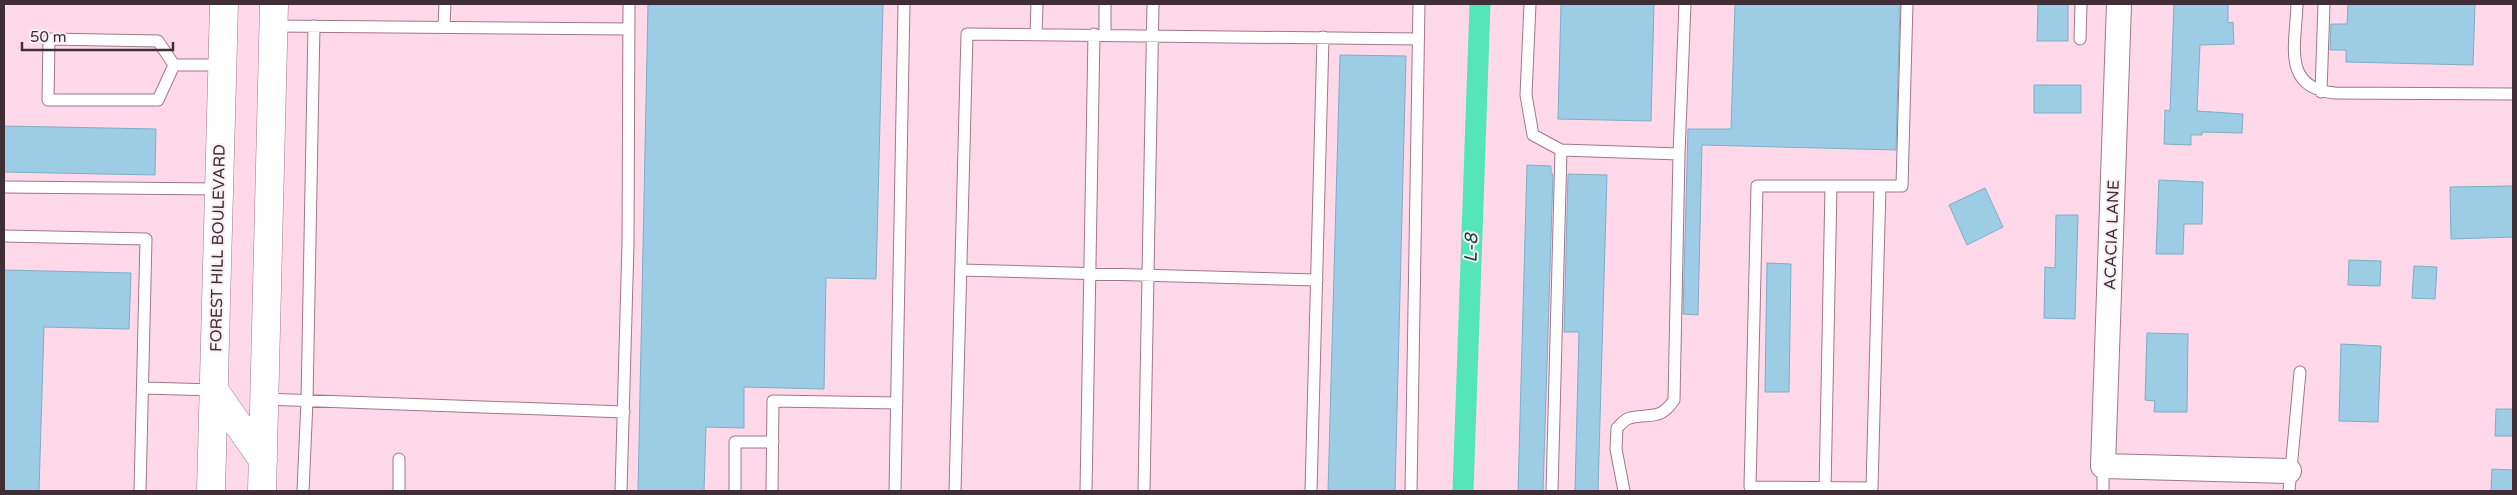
<svg xmlns="http://www.w3.org/2000/svg" width="2517" height="495" viewBox="0 0 2517 495" font-family="'Varela Round',sans-serif">
<rect width="100%" height="100%" fill="#ffd9ea"/>
<g fill="none" stroke-linecap="round" stroke-linejoin="round">
<path stroke="#54e5b8" stroke-width="21" d="M1463 491 1480 4"/>
</g>
<path fill="#9ccde4" stroke="#7eaec5" d="M648 4H883L876 279 826 278 824 389 744 387V428L706 427 704 491H638Z
M1561 4H1654L1651 121 1558 119Z
M1735 4H1900L1896 150 1702 145 1698 315 1683 314 1688 129H1731Z
M2038 4H2068V41H2037Z
M2174 4H2228V23L2233 22 2234 44 2200 45 2197 111 2243 114 2242 133 2202 132V135H2191V145L2164 144 2165 110 2170 111Z
M2348 4H2475L2473 65 2346 62V50H2330L2331 24H2347Z
M1340 55 1406 56 1395 491H1328Z
M2034 85H2081V113H2034Z
M4 126 156 129 155 175 4 172Z
M1527 165 1551 166V174H1553L1543 491H1518Z
M1568 174 1607 175 1598 491H1575L1579 332H1564Z
M2159 180 2203 182 2202 224H2184L2183 254H2156Z
M2513 186V237L2451 239 2450 187Z
M1985 188 2003 227 1967 245 1949 205Z
M2056 215H2078L2075 319 2044 318 2045 267 2055 268Z
M2349 260 2381 261 2380 286 2348 285Z
M1767 263 1791 264 1789 392H1765Z
M2414 266 2437 267 2435 299 2412 298Z
M4 270 131 273 129 329 44 327 39 491H4Z
M2147 333 2188 334 2187 412H2154L2155 401 2145 400Z
M2341 344 2381 346 2378 422 2339 421Z
M2496 409H2513V436H2495Z
M2492 469 2513 470V491H2491Z"/>
<g fill="none" stroke-linecap="round" stroke-linejoin="round">
<defs>
<path id="lane" d="M1530 4 1526 95 1533 135 1561 150 1552 491
M2297 4C2296 44 2281 88 2335 93L2513 94
M274 26 628 29
M444 27 445 4
M1036 34 1037 4
M1105 34V4
M2080 39 2081 4
M174 65 158 100H48L49 39 158 41 174 65H222
M2321 92 2324 4
M1561 150 1679 154
M1880 186 1872 488 1750 487 1757 186H1902L1907 4
M4 187 219 189
M4 236 146 239 140 491
M961 270 1317 280
M144 388 214 390
M264 399 624 412
M303 491 307 401 314 26
M399 491V459
M621 491 628 244 629 4
M735 491V442H773
M772 491 773 401 897 403
M895 491 904 4
M955 491 967 34 1418 39
M1086 491 1094 34
M1144 491 1153 4
M1311 491 1323 37
M1411 491 1419 4
M1624 491 1616 449 1617 428C1621 424 1625 419 1630 418 1650 413 1660 421 1674 400L1679 154 1685 4
M1825 491 1831 186
M2103 491V466
M2289 491 2300 372"/>
<path id="street" d="M2119 4 2103 466 2289 471"/>
<path id="secondary" d="M214 390 263 460
M211 491 224 4
M262 491 274 4"/>
</defs>
<use href="#lane" stroke="#a1768a" stroke-width="13"/>
<use href="#street" stroke="#a1768a" stroke-width="26"/>
<use href="#secondary" stroke="#a1768a" stroke-width="29"/>
<use href="#lane" stroke="#fff" stroke-width="11"/>
<use href="#street" stroke="#fff" stroke-width="24"/>
<use href="#secondary" stroke="#fff" stroke-width="28"/>
</g>
<g text-anchor="middle" dominant-baseline="central" stroke-width="4" stroke-linejoin="round" paint-order="stroke">
<g font-size="16" fill="#402e37" stroke="#f9eff3">
<text transform="translate(2112 235) rotate(-88)">ACACIA LANE</text>
<text transform="translate(218 248) rotate(-89)">FOREST HILL BOULEVARD</text>
</g>
<g font-size="18" font-style="italic" fill="#064735" stroke="#f9eff3">
<text transform="translate(1471 248) rotate(-88)">L-8</text>
</g>
</g>
<rect width="2517" height="495" fill="none" stroke="#402e37" stroke-width="10"/>
<path d="M22 42v8h151v-8" fill="none" stroke="#402e37" stroke-width="2.5"/>
<text x="30" y="42" font-size="15" fill="#402e37" stroke="#f9eff3" stroke-width="4" paint-order="stroke">50 m</text>
</svg>
